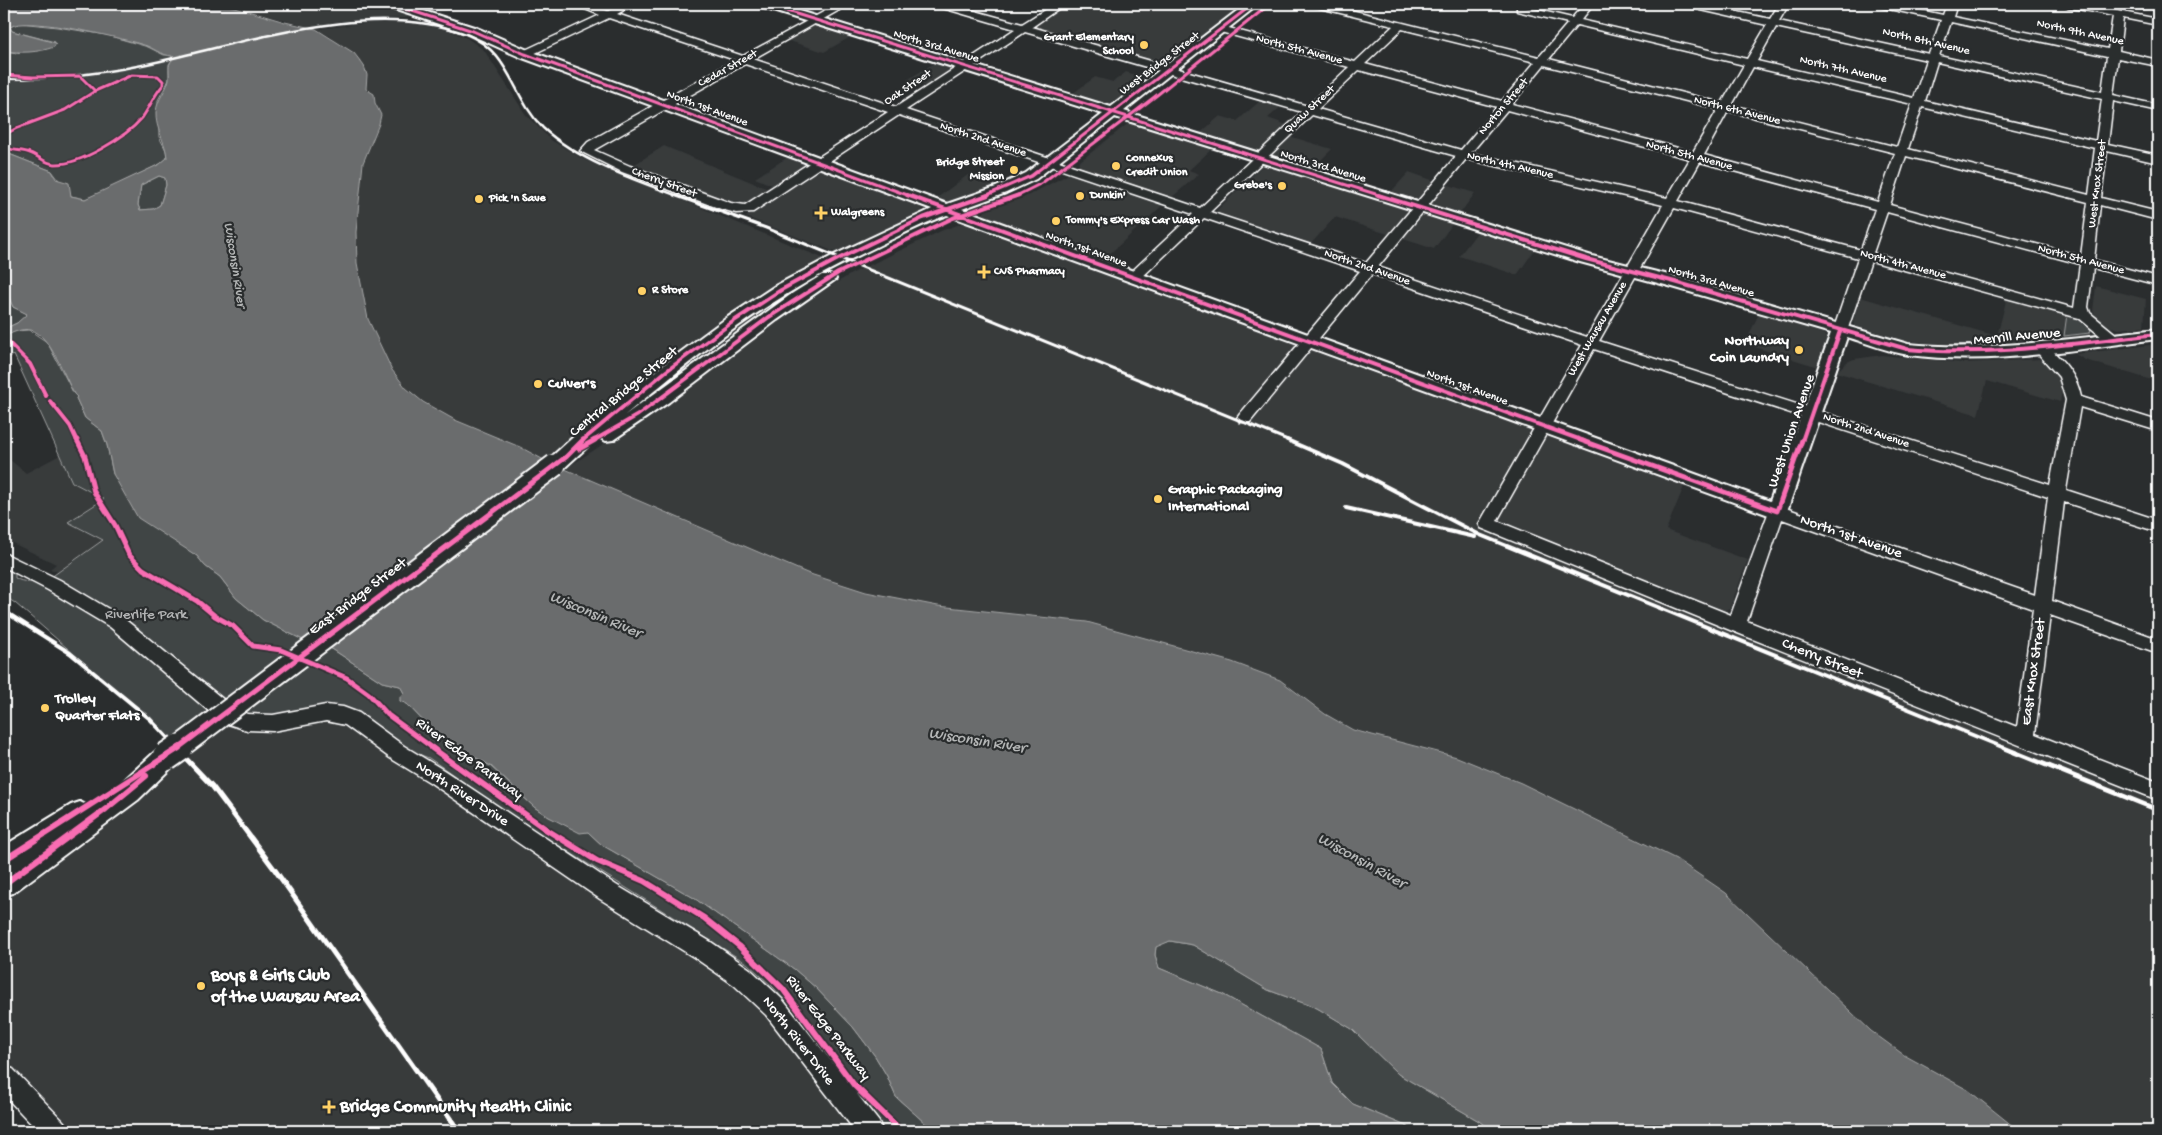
<svg xmlns="http://www.w3.org/2000/svg" width="2162" height="1135" viewBox="0 0 2162 1135" font-family="'Gochi Hand',sans-serif">
<rect width="100%" height="100%" fill="#2a2d2e"/>
<filter id="ink" filterUnits="userSpaceOnUse"><feTurbulence type="fractalNoise" baseFrequency=".02" numOctaves="2"/><feDisplacementMap in="SourceGraphic" scale="10" xChannelSelector="R" yChannelSelector="G"/><feConvolveMatrix kernelMatrix="1 2 1 2 8 2 1 2 1" color-interpolation-filters="sRGB"/></filter>
<g filter="url(#ink)">
<path fill="#373a3b" d="M224 4H380L412 16 405 18 338 22 308 27Z
M1067 4H1246L1172 62 1163 65 1034 27Z
M383 21 407 22 446 29 467 38 484 50 526 115 551 140 583 159 832 262 795 282 588 435 544 460 520 447 455 420 423 402 406 388 392 370 368 319 357 263 356 232 363 163 379 124V110L375 103V96L366 89 367 83 331 37 316 29Z
M817 25H821L854 35 824 52 786 40Z
M937 61 955 67 928 87 907 80Z
M1126 72 1150 79 1111 103 1105 104 1072 94 1095 77 1113 82Z
M1261 100 1282 106 1268 118 1287 125 1279 133 1332 149 1312 169 1199 134 1220 116 1237 121Z
M1130 122H1133L1214 147 1189 170 1199 174 1170 199 1078 167 1079 162Z
M664 146 773 191 750 205 740 207 630 167Z
M791 155 919 204 923 212 840 254 746 217 786 191 755 178Z
M1266 166 1344 189 1454 222 1434 249 1335 217 1309 246 1217 214 1216 211 1261 167Z
M1409 172 1432 180 1475 193 1459 215 1390 193Z
M969 174 1004 186 952 203 937 198Z
M1069 174 1075 175 1164 204 1103 260 982 215 985 211 1023 198Z
M966 222 978 225 1685 484 1666 530 1748 560 1730 608 1723 611 1717 609 1639 578 1634 589 2158 799V1131H2019L1996 1112 1904 1055 1871 1031 1726 893 1676 859 1521 783 1457 757 1353 730 1325 714 1280 680 1232 662 1087 622 938 606 866 592 807 573 565 469 628 428 799 305 851 274 943 230Z
M1479 230 1536 248 1517 275 1459 256Z
M2096 286 2146 299 2144 327 2118 329 2111 327 2097 318 2093 311Z
M1860 297 1997 336 2007 297 2067 314 2064 336 1958 346 1895 340 1855 329 1853 322Z
M1760 311 1824 334 1827 338 1818 367 1745 344Z
M2158 344V382L2085 360 2075 354Z
M1882 355 1963 363 2039 359 2048 363 2057 373 2063 387 2060 402 1987 381 1978 415 1836 372 1847 362 1854 359Z
M4 455 26 473 60 455 72 482 104 499 68 522 103 540 58 572 50 569 56 564 4 539Z
M346 709 356 712 410 751 429 758 521 822 748 964 774 988 792 1010 874 1118 887 1131H58L4 1075V877L184 753 241 710Z"/>
<path fill="#414445" stroke="#a0a2a2" d="M19 23 57 27 107 35 148 47 164 55H172V60L169 64V80L158 100 159 137 166 150 167 158 160 164 100 193 85 199 71 196 52 171 4 152V51L17 53 55 42 12 31 10 27Z
M159 176 165 178 166 185 160 205 153 209 140 210 138 205 141 185Z
M4 286 13 307 28 314 17 323 4 329Z
M2067 314 2081 320 2091 328 2090 333 2064 336Z
M29 330 47 342 74 394 77 397 76 398 85 418 102 431 107 445 113 474 177 542 197 556 205 566 220 577 236 598 263 620 303 640 332 649 382 682 400 686 404 693 400 701 407 704 428 726 458 748 490 766 534 807 549 817 588 832 602 845 694 898 794 969 816 988 853 1027 875 1056 887 1076 896 1097 934 1131H887L874 1118 792 1010 774 988 748 964 521 822 429 758 410 751 356 712 346 709C317 712 267 724 241 710L184 753 162 730 15 603 4 596V564L15 573V578C24 583 31 581 40 585L103 540 68 522 104 499 72 482 14 355 4 359V336L16 331Z
M1170 941 1193 945 1268 990 1317 1008 1352 1029 1398 1074 1479 1121 1492 1131H1418L1353 1104 1332 1083 1321 1049 1222 994 1159 968 1155 955 1156 946Z"/>
<path fill="#6a6c6d" stroke="#a6a7a7" fill-rule="evenodd" d="M4 4H224L285 22 316 29 354 53 364 66 367 75 366 89 374 94 375 103 381 115 379 124 363 163 356 232 357 263 368 319 392 370 406 388 423 402 455 420 520 447 544 460 807 573 866 592 938 606 1087 622 1232 662 1280 680 1325 714 1353 730 1457 757 1521 783 1676 859 1726 893 1871 1031 1904 1055 1968 1090 2019 1131H1492L1479 1121 1398 1074 1352 1029 1317 1008 1268 990 1193 945 1170 941 1156 947 1155 955 1159 968 1222 994 1321 1049 1332 1083 1353 1104 1418 1131H934L896 1097 887 1076 875 1056 853 1027 816 988 794 969 694 898 602 845 588 832 580 833 549 817 534 807 491 766 458 748 428 726 407 704 400 701V697L404 693 400 686 382 682 332 649 303 640 263 620 236 598 220 577 205 566 197 556 138 518 113 474 107 445 102 431 85 418 76 398 77 397 74 394C65 377 50 335 31 330 21 328 13 333 4 336V329L17 323 27 314 13 307 4 286V152L52 171 56 179 69 183 71 196 85 199 160 164 167 158C166 142 155 129 156 112 157 99 167 90 169 79 170 71 167 66 172 60V56C162 55 156 50 147 46 126 39 26 15 10 27L12 31 56 43 54 47C37 53 21 53 4 51ZM159 176 165 178 166 185 160 205 153 209 140 210 138 205 141 185Z"/>
<g fill="none" stroke-linecap="round" stroke-linejoin="round">
<defs>
<path id="minor" d="M404 4H418L406 10H398V6Z
M573 4H587L608 11 622 4H635L617 14 743 56 838 4H850L753 59 896 107 1015 29 936 6 935 4H950L1022 24 1054 4H1065L1032 27 1308 106 1349 67 1217 31 1216 29 1217 27H1225L1355 62 1393 26 1312 6 1311 4H1327L1539 57 1568 23 1517 11V7L1521 6 1572 18 1584 4H1594L1581 20 1747 59 1767 25 1688 7 1683 4H1701L1770 19 1779 4H1789L1779 21 1929 54 1941 20 1879 7 1874 4H1892L1943 15 1947 4H1957L1953 17 2108 49 2113 16 2068 7 2063 4H2082L2158 19V25L2123 18 2119 51 2158 60V66L2118 58 2113 95 2158 105V111L2113 101 2108 144 2158 155V163L2107 151 2101 198 2158 212V220L2100 205 2094 260 2158 277V285L2093 268 2088 307 2090 313 2118 336 2120 339 2118 342H2108L2079 318 1871 261 1847 331 1845 334H1835L1833 331 1858 258 1674 208 1599 341 2050 485 2066 400 2059 377 2036 351 2034 348 2036 345H2046C2062 359 2077 375 2081 397L2158 421V431L2080 407 2066 490 2158 520V532L2064 502 2052 601 2158 639V653L2050 615 2035 734 2158 782V800L1730 630 1481 528 1479 524 1582 345 1372 274 1250 422H1240L1237 418 1240 414 1360 271 1204 218 1138 281H1128L1126 278 1128 275 1193 214 899 115 753 212 736 213 721 209 622 172 580 151 588 142 735 60 609 18 529 56H521L520 54 521 52 600 15ZM1951 22 2107 56 2102 92 1939 56ZM1577 25 1744 65 1722 103 1549 59ZM1776 27 1927 60 1914 98 1757 61ZM1402 29 1535 62 1502 101 1365 64ZM1025 32 1302 112 1200 208 906 110ZM1937 62 2102 99 2096 141 1925 101ZM745 64 888 112 745 205 731 203 630 166 594 150ZM1544 65 1718 109 1693 152 1512 104ZM1753 67 1912 104 1897 147 1732 105ZM1359 70 1497 107 1461 150 1318 109ZM1922 107 2095 148 2089 195 1908 149ZM1507 110 1690 159 1667 198 1471 153ZM1728 111 1895 153 1878 202 1704 155ZM1312 115 1456 156 1366 263 1210 212ZM1906 156 2088 202 2081 256 1890 205ZM1466 159 1663 205 1587 337 1378 267ZM1700 162 1875 209 1861 250 1678 201ZM1887 212 2080 264 2074 308 1873 253ZM1594 349 2048 497 2035 595 1777 505 1771 507 1769 511 1731 615 1497 521ZM1782 519 2033 609 2017 727 1747 621Z
M4 553 60 580 122 617 224 700 247 714 273 715 326 705 343 707 359 713 404 746 445 771 616 885 711 942 750 969 782 999 879 1122 882 1131H855L766 1015 734 985 695 958 600 899 431 783 390 758 345 725 326 721 273 731 247 730 228 724 210 712 110 627 48 590 4 567Z
M4 1066 13 1069 64 1122 67 1131H38L4 1095Z"/>
<path id="major" d="M385 4H402L477 28 530 51 947 204 996 187 1026 173 1103 114 760 7 758 4H776L1111 107 1246 4H1259L1124 111 1592 256 1681 278 1908 344C1992 352 2074 338 2158 329V339C2076 349 1991 366 1909 355 1888 352 1867 343 1847 337L1787 511 1784 516 1777 518 947 215C923 223 901 235 878 246 847 261 816 276 787 294 729 329 677 372 625 415L793 293 822 275H834L836 279 777 320 669 402 613 440 606 441 598 437 562 470 555 472 548 470 545 465 548 460 581 430 659 368 728 317 775 286 832 256 932 209 520 57 469 34 387 7ZM1115 117 1580 262 1669 286 1831 333 1770 501 962 209 1006 193 1036 179Z
M166 747 175 750 178 757 175 764 138 800 13 893 4 896V846L71 805 80 802 90 807 120 784 157 750Z"/>
</defs>
<use href="#minor" stroke="#fff" stroke-width="3"/>
<use href="#major" stroke="#fff" stroke-width="4"/>
<use href="#minor" fill="#2a2d2e" fill-rule="evenodd"/>
<use href="#major" fill="#2a2d2e" fill-rule="evenodd"/>
<path stroke="#fff" stroke-width="2.5" d="M4 79C58 79 109 73 161 61 254 40 373 0 466 34 512 53 511 96 543 128 577 160 634 180 678 196"/>
<path stroke="#fff" stroke-width="3" d="M674 195 766 228 1290 441"/>
<path stroke="#fff" stroke-width="4" d="M1287 440 1343 464 1480 535 2007 749
M1346 508 1475 537
M4 611 70 653 150 719 178 749"/>
<path stroke="#fff" stroke-width="5" d="M176 748 212 786 275 870 459 1131
M2004 748 2158 810"/>
<defs>
<path id="major-bridge-far1" d="M177 749 555 465"/>
<path id="major-bridge" d="M166 757 179 748"/>
</defs>
<use href="#major-bridge-far1" stroke="#fff" stroke-width="25" stroke-linecap="butt"/>
<use href="#major-bridge" stroke="#fff" stroke-width="31" stroke-linecap="butt"/>
<use href="#major-bridge-far1" stroke="#2a2d2e" stroke-width="21"/>
<use href="#major-bridge" stroke="#2a2d2e" stroke-width="27"/>
<defs>
<path id="cycleway-far3" d="M391 4 473 31 525 54 910 196
M764 4 1382 196
M4 75 33 77 80 76 95 91 65 110 17 128 4 135
M4 147C12 151 22 150 30 153 39 156 45 164 55 164 80 165 126 137 142 118 150 107 154 95 163 85V81L158 76 132 75 95 91
M985 196 1031 176 1253 4
M1016 196 1042 183 1157 95 1270 4"/>
<path id="cycleway-far2" d="M907 195 1584 441
M1378 195 1586 259 1675 282 1907 349C1992 357 2074 343 2158 334
M4 338 30 364 46 396
M50 401 70 426 77 441
M582 441 665 372 734 321 781 290 838 259 923 218 988 195
M593 441 638 415 769 317 838 273 953 218 1019 195
M1802 441 1840 331"/>
<path id="cycleway-far1" d="M77 440 85 456 94 492 115 525 129 555 143 569 197 601 215 616 233 626 253 646 281 650 347 678 369 694 388 715 434 749
M1580 440 1777 511 1802 440
M579 449 595 440
M177 749 566 457 583 440"/>
<path id="cycleway" d="M432 748 547 830 597 861 644 881 704 918 739 946 783 989 854 1085 901 1131
M4 860 179 748
M4 884 106 809 146 776"/>
</defs>
<use href="#cycleway-far3" stroke="#2a2d2e" stroke-width="5"/>
<use href="#cycleway-far2" stroke="#2a2d2e" stroke-width="6"/>
<use href="#cycleway-far1" stroke="#2a2d2e" stroke-width="8"/>
<use href="#cycleway" stroke="#2a2d2e" stroke-width="9"/>
<use href="#cycleway-far3" stroke="#f96db3" stroke-width="3"/>
<use href="#cycleway-far2" stroke="#f96db3" stroke-width="4"/>
<use href="#cycleway-far1" stroke="#f96db3" stroke-width="5"/>
<use href="#cycleway" stroke="#f96db3" stroke-width="6"/>
</g>
</g>
<g fill="#ffd166" stroke="#2a2d2e" stroke-width="2">
<circle cx="1144" cy="45" r="5"/>
<circle cx="1116" cy="166" r="5"/>
<circle cx="1014" cy="170" r="5"/>
<circle cx="1282" cy="186" r="5"/>
<circle cx="1080" cy="196" r="5"/>
<circle cx="479" cy="199" r="5"/>
<path d="M818.5 205.5h5v5h5v5h-5v5h-5v-5h-5v-5h5z"/>
<circle cx="1056" cy="221" r="5"/>
<path d="M981.5 264.5h5v5h5v5h-5v5h-5v-5h-5v-5h5z"/>
<circle cx="642" cy="291" r="5"/>
<circle cx="1799" cy="350" r="5"/>
<circle cx="538" cy="384" r="5"/>
<circle cx="1158" cy="499" r="5"/>
<circle cx="45" cy="708" r="5"/>
<circle cx="201" cy="986" r="5"/>
<path d="M326.5 1099.5h5v5h5v5h-5v5h-5v-5h-5v-5h5z"/>
</g>
<g text-anchor="middle" dominant-baseline="central" stroke-width="4.5" stroke-linejoin="round" paint-order="stroke">
<g font-size="12" fill="#fff" stroke="#2a2d2e">
<text transform="translate(2080 33) rotate(12)">North 9th Avenue</text>
<text transform="translate(1926 42) rotate(13)">North 8th Avenue</text>
<text transform="translate(936 47) rotate(17)">North 3rd Avenue</text>
<text transform="translate(1299 50) rotate(15)">North 5th Avenue</text>
<text transform="translate(1160 64) rotate(-37)">West Bridge Street</text>
<text transform="translate(728 69) rotate(-29)">Cedar Street</text>
<text transform="translate(1843 70) rotate(13)">North 7th Avenue</text>
<text transform="translate(908 88) rotate(-34)">Oak Street</text>
<text transform="translate(1504 107) rotate(-50)">Norton Street</text>
<text transform="translate(707 109) rotate(20)">North 1st Avenue</text>
<text transform="translate(1310 110) rotate(-43)">Quaw Street</text>
<text transform="translate(1737 111) rotate(14)">North 6th Avenue</text>
<text transform="translate(983 140) rotate(18)">North 2nd Avenue</text>
<text transform="translate(1689 156) rotate(15)">North 5th Avenue</text>
<text transform="translate(1510 166) rotate(13)">North 4th Avenue</text>
<text transform="translate(1323 167) rotate(17)">North 3rd Avenue</text>
<text transform="translate(664 183) rotate(20)">Cherry Street</text>
<text transform="translate(2098 184) rotate(-83)">West Knox Street</text>
<text transform="translate(1086 250) rotate(20)">North 1st Avenue</text>
<text transform="translate(2081 260) rotate(15)">North 5th Avenue</text>
<text transform="translate(1903 265) rotate(15)">North 4th Avenue</text>
<text transform="translate(1367 268) rotate(19)">North 2nd Avenue</text>
<text transform="translate(1711 282) rotate(16)">North 3rd Avenue</text>
<text transform="translate(1598 329) rotate(-60)">West Wausau Avenue</text>
<text transform="translate(1467 388) rotate(20)">North 1st Avenue</text>
<text transform="translate(1866 431) rotate(18)">North 2nd Avenue</text>
</g>
<g font-size="12" font-weight="bold" fill="#fff" stroke="#2a2d2e" text-anchor="start">
<text x="1134" y="38" text-anchor="end">Grant Elementary<tspan x="1134" dy="14">School</tspan></text>
<text x="1126" y="159">Connexus<tspan x="1126" dy="14">Credit Union</tspan></text>
<text x="1004" y="163" text-anchor="end">Bridge Street<tspan x="1004" dy="14">Mission</tspan></text>
<text x="1272" y="186" text-anchor="end">Grebe's</text>
<text x="1090" y="196">Dunkin'</text>
<text x="489" y="199">Pick 'n Save</text>
<text x="831" y="213">Walgreens</text>
<text x="1066" y="221">Tommy's Express Car Wash</text>
<text x="994" y="272">CVS Pharmacy</text>
<text x="652" y="291">R Store</text>
</g>
<g font-size="14" font-style="italic" fill="#b4b6b6" stroke="#2a2d2e">
<text transform="translate(234 265) rotate(81)">Wisconsin River</text>
</g>
<g font-size="15" fill="#fff" stroke="#2a2d2e">
<text transform="translate(2017 337) rotate(-5)">Merrill Avenue</text>
<text transform="translate(624 392) rotate(-39)">Central Bridge Street</text>
<text transform="translate(1792 431) rotate(-71)">West Union Avenue</text>
<text transform="translate(1851 537) rotate(19)">North 1st Avenue</text>
<text transform="translate(358 597) rotate(-37)">East Bridge Street</text>
<text transform="translate(1822 659) rotate(22)">Cherry Street</text>
<text transform="translate(2034 672) rotate(-82)">East Knox Street</text>
<text transform="translate(469 759) rotate(36)">River Edge Parkway</text>
<text transform="translate(462 794) rotate(33)">North River Drive</text>
<text transform="translate(828 1028) rotate(52)">River Edge Parkway</text>
<text transform="translate(798 1041) rotate(52)">North River Drive</text>
</g>
<g font-size="15" font-weight="bold" fill="#fff" stroke="#2a2d2e" text-anchor="start">
<text x="1789" y="341" text-anchor="end">Northway<tspan x="1789" dy="17">Coin Laundry</tspan></text>
<text x="548" y="384">Culver's</text>
<text x="1168" y="490">Graphic Packaging<tspan x="1168" dy="17">International</tspan></text>
<text x="55" y="699">Trolley<tspan x="55" dy="17">Quarter Flats</tspan></text>
</g>
<g font-size="15" fill="#b3b4b5" stroke="#2a2d2e">
<text x="146" y="615">Riverlife Park</text>
</g>
<g font-size="16" font-style="italic" fill="#b4b6b6" stroke="#2a2d2e">
<text transform="translate(595 616) rotate(23)">Wisconsin River</text>
<text transform="translate(977 742) rotate(9)">Wisconsin River</text>
<text transform="translate(1361 862) rotate(29)">Wisconsin River</text>
</g>
<g font-size="18" font-weight="bold" fill="#fff" stroke="#2a2d2e" text-anchor="start">
<text x="211" y="976">Boys &amp; Girls Club<tspan x="211" dy="21">of the Wausau Area</tspan></text>
<text x="340" y="1107">Bridge Community Health Clinic</text>
</g>
</g>
<rect width="2162" height="1135" fill="none" stroke="#2a2d2e" stroke-width="20"/>
<rect x="10" y="10" width="2142" height="1115" fill="none" stroke="#fff" stroke-width="2" filter="url(#ink)"/>
</svg>
